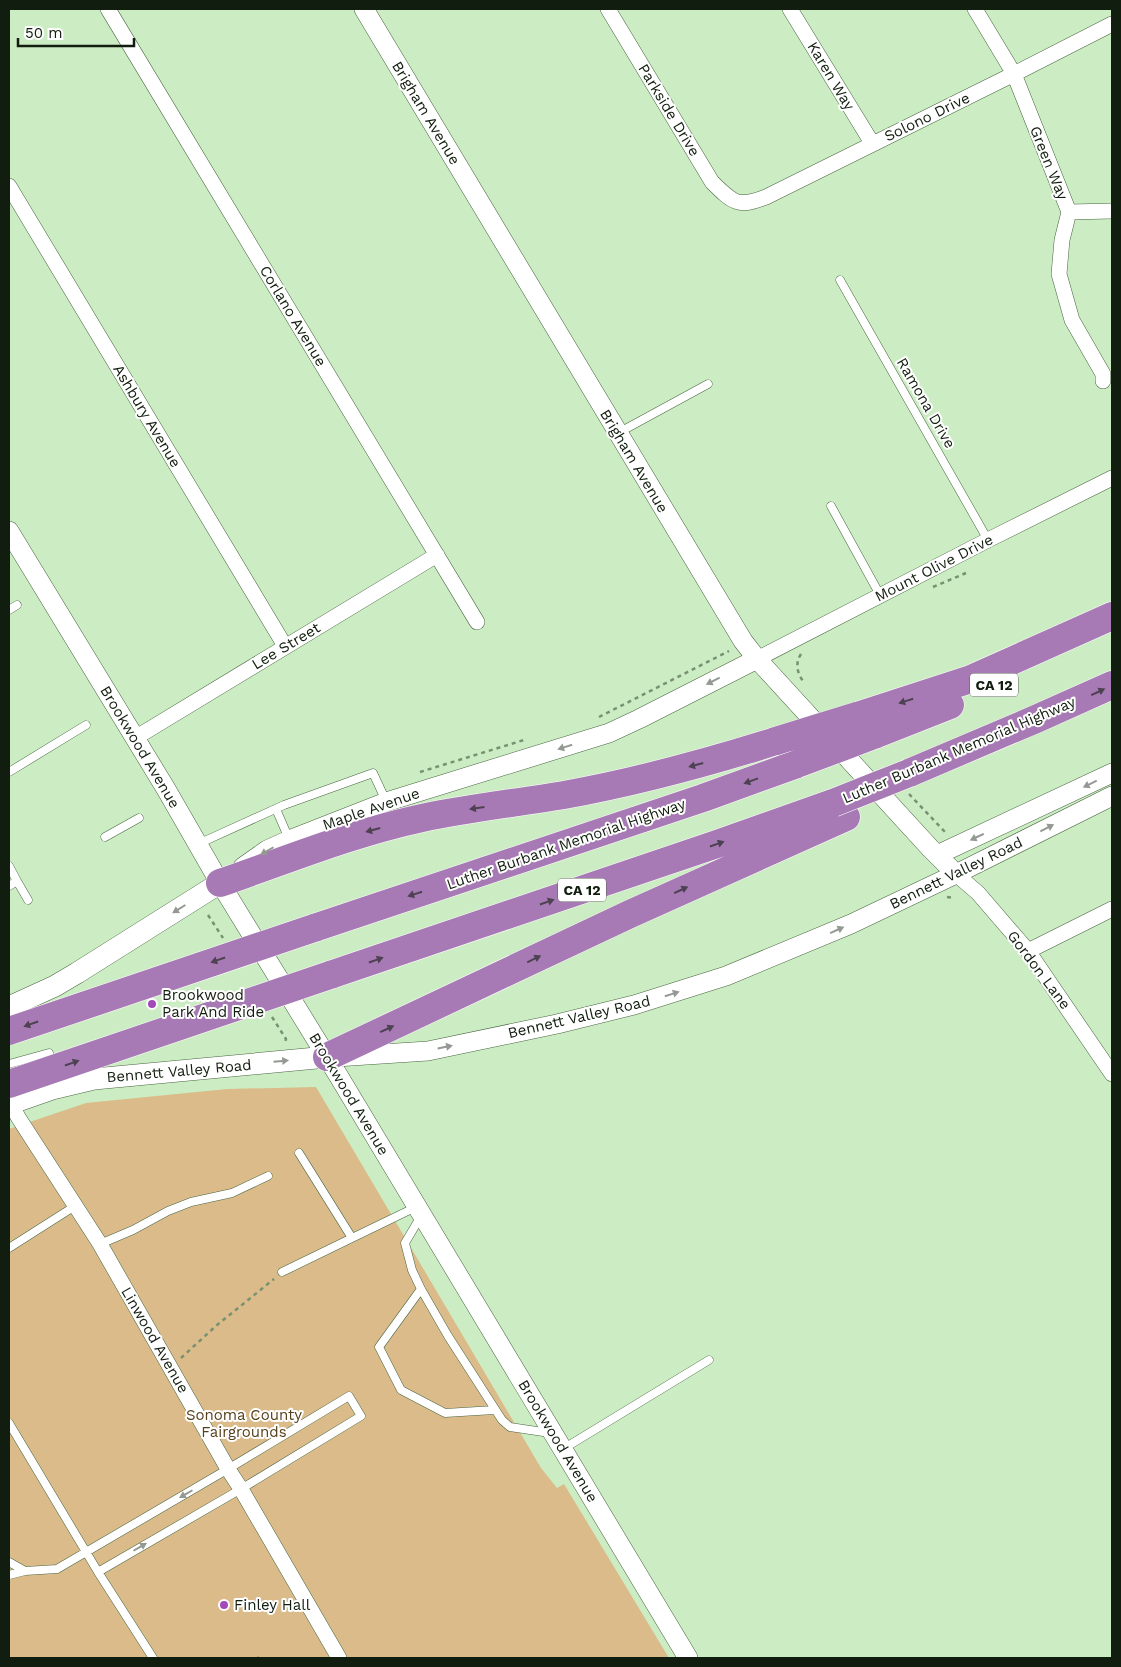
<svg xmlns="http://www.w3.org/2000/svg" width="1121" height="1667" viewBox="0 0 1121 1667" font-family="'Work Sans',sans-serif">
<rect width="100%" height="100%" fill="#ccedc3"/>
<path fill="#dbbb89" d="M316 1087 541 1468 557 1488 564 1484 669 1658H9V1129L86 1103 227 1089Z"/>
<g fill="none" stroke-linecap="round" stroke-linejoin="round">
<defs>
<path id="service" d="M840 280 988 540
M618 433 708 384
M831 506 880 595
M9 610 17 605
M9 772 86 725
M276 809 289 839
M105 837 139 818
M198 844 284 805 373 773 386 801
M9 866 17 881 9 886
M17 881 28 900
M9 1064 49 1053
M299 1153 352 1238 416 1207
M421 1216 405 1243 412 1270 421 1289 448 1336 502 1420 510 1427 550 1433
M100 1244 133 1230 168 1211 191 1202 232 1193 268 1176
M9 1248 75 1206
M282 1272 352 1238
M421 1289 379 1347 401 1390 445 1413 494 1410
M9 1423 98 1572 153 1658
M563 1449 709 1360
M9 1562 25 1571 57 1569 228 1469 349 1396 361 1416 241 1489 98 1572
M9 1575 25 1571"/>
<path id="minor" d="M108 9 477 622
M608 9 712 182C733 203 738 208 766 197L1014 74 1112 24
M790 9 872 143
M975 9 1014 74 1069 212 1062 240 1059 274 1072 320 1103 374V381
M9 186 285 646
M1069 212 1112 211
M757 659 988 540 1112 478
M135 738 437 555
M956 874 978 893 1028 951 1112 1074
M1028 951 1112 909
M11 1103 18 1117 100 1244 228 1469 241 1489 339 1658"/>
<path id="tertiary" d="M364 9 743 641 757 659 930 848 956 874
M9 531 166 789 220 883 338 1075 688 1658
M937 855 1112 773
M243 867 267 850 289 840 386 802 609 733 639 719 757 659
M336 1057 428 1051 557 1024 634 1005 726 976 851 924 956 874 1112 796"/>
<path id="secondary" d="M9 1007 55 986 77 973 220 883
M9 1104 52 1089 94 1079 327 1057"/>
<path id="motorway" d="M857 716 971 679 1112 616
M874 735 950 705
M909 773 1036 719 1112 685
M220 883C287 860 352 833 422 818 469 808 516 803 564 795 636 782 706 763 776 741
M314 928 703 798 797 764
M330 975 717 844 833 803
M327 1057 630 914 846 817"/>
</defs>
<use href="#service" stroke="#496541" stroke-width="9"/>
<use href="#minor" stroke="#496541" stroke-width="16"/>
<use href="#tertiary" stroke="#496541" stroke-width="20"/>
<use href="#secondary" stroke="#496541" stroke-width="22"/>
<use href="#motorway" stroke="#fff" stroke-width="29"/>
<path stroke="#799173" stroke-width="2.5" stroke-dasharray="4 4" stroke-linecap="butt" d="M933 587 966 573
M801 654C795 663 797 673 803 681
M599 717 729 651
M420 772 524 740
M909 794 945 832
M947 897 955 898
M208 915 223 938
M272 1017 286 1039 285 1042
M181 1358 217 1325 274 1279
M257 1657 258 1658"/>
<use href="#service" stroke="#fff" stroke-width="8"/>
<use href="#minor" stroke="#fff" stroke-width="15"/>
<use href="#tertiary" stroke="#fff" stroke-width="19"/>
<use href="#secondary" stroke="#fff" stroke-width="21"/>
<use href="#motorway" stroke="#a87ab5" stroke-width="28"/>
<defs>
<path id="motorway-bridge" d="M776 741 857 716
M797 764 874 735
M833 803 909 773
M9 1031 314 928
M9 1084 330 975"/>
</defs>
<use href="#motorway-bridge" stroke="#fff" stroke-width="29" stroke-linecap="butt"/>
<use href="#motorway-bridge" stroke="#a87ab5" stroke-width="28"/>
</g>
<defs><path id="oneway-solid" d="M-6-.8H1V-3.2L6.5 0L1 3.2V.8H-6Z" transform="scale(1.25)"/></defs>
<g fill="#949993">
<use href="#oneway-solid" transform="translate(713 681) rotate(153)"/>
<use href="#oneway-solid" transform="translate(565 747) rotate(163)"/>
<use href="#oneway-solid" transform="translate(1090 784) rotate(154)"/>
<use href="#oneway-solid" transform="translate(1047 828) rotate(-27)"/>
<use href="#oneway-solid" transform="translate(977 837) rotate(155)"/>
<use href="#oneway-solid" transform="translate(267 851) rotate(150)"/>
<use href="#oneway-solid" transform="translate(179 909) rotate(148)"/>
<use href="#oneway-solid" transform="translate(837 930) rotate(-24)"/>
<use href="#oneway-solid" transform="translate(672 994) rotate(-18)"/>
<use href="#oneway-solid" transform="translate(445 1047) rotate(-11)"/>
<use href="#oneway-solid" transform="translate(281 1061) rotate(-5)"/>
<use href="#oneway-solid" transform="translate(186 1494) rotate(150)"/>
<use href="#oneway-solid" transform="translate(140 1547) rotate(-30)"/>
</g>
<g fill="#4d4251">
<use href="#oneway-solid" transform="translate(1098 692) rotate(-25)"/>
<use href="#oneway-solid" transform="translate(906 701) rotate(163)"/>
<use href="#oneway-solid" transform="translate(696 765) rotate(165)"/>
<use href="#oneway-solid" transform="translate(751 781) rotate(160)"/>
<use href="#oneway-solid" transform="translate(477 808) rotate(172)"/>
<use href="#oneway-solid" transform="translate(373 830) rotate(165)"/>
<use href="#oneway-solid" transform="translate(717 844) rotate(-19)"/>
<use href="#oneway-solid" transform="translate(681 890) rotate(-25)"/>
<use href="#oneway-solid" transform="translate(415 894) rotate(162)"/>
<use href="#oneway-solid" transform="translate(547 902) rotate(-19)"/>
<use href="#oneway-solid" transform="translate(534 959) rotate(-26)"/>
<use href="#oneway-solid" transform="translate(218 960) rotate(161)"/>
<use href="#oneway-solid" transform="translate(376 960) rotate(-19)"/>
<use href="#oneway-solid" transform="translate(31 1024) rotate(161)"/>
<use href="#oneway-solid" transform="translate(387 1029) rotate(-25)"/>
<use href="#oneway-solid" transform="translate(72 1063) rotate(-19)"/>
</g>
<g fill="#a24bb8" stroke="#fff" stroke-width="2">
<circle cx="152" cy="1004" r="5"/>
<circle cx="224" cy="1605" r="5"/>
</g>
<g text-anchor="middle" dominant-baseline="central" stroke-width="4" stroke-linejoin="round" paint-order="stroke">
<g fill="#fff" stroke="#586156" stroke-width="1">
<rect x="970" y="673.5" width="48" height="23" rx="4"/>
<rect x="558" y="878.5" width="48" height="23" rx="4"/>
</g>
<g font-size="14" font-weight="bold" fill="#111d0e">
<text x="994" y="685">CA 12</text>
<text x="582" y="890">CA 12</text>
</g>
<g font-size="15" fill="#111d0e" stroke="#fff">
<text transform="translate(831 76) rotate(59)">Karen Way</text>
<text transform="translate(669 110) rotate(59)">Parkside Drive</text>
<text transform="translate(426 113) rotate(59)">Brigham Avenue</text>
<text transform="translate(927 117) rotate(-26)">Solono Drive</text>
<text transform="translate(1049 163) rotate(68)">Green Way</text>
<text transform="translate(293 316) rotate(59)">Corlano Avenue</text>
<text transform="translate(926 403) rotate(60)">Ramona Drive</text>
<text transform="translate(147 416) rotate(59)">Ashbury Avenue</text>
<text transform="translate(634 461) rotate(59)">Brigham Avenue</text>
<text transform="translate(934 568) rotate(-27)">Mount Olive Drive</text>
<text transform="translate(286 646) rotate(-31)">Lee Street</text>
<text transform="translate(140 747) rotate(59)">Brookwood Avenue</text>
<text transform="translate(959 750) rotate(-23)">Luther Burbank Memorial Highway</text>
<text transform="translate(371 809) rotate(-19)">Maple Avenue</text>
<text transform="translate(566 844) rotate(-19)">Luther Burbank Memorial Highway</text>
<text transform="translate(956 873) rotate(-26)">Bennett Valley Road</text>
<text transform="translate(1039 970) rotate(53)">Gordon Lane</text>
<text transform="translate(579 1017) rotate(-13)">Bennett Valley Road</text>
<text transform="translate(179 1071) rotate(-5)">Bennett Valley Road</text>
<text transform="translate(349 1094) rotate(59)">Brookwood Avenue</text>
<text transform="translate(155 1340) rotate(60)">Linwood Avenue</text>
<text transform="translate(558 1441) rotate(59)">Brookwood Avenue</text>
</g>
<g font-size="15" fill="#111d0e" stroke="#fff" text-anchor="start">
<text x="162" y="995">Brookwood<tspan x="162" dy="17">Park And Ride</tspan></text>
<text x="234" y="1605">Finley Hall</text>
</g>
<g font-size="15" fill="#57411c" stroke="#fff">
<text x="244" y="1415">Sonoma County<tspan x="244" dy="17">Fairgrounds</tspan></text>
</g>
</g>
<rect width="1121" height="1667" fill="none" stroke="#111d0e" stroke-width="20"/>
<path d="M18 38v8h116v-8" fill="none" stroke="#111d0e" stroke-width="2.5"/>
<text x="25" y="38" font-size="15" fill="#111d0e" stroke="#ffffff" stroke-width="4" paint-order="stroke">50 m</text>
</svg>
